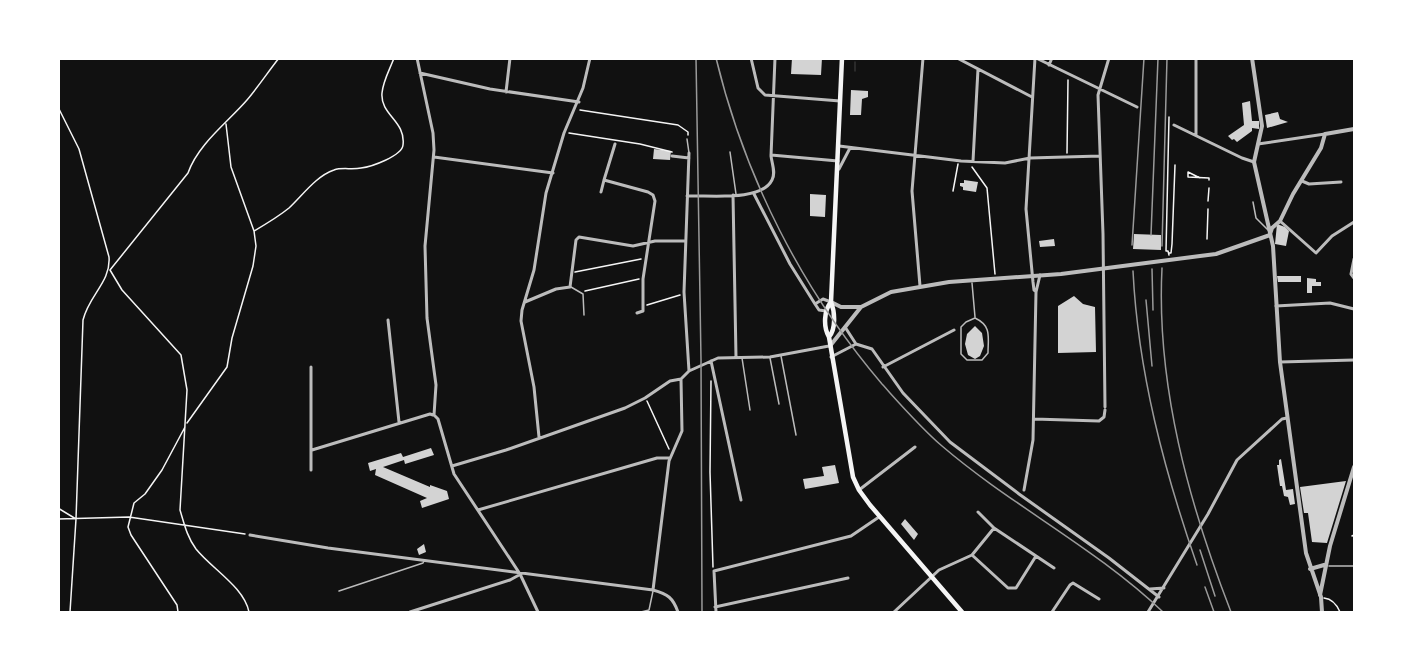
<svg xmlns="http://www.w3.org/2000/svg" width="1413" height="671" viewBox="0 0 1413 671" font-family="'Source Sans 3',sans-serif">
<rect width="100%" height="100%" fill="#111"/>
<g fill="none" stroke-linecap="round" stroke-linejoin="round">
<path stroke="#333" stroke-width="1.5" d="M854 59V58
M855 62V71"/>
</g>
<path fill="#d3d3d3" d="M792 58H822L821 75 791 74Z
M851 90 868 91V97L862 99 861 115H850Z
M1250 101 1252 121H1259V129L1252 128V131L1237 142 1234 139 1232 140 1228 136 1244 125 1242 103Z
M1278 112 1280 119 1288 122 1267 128 1265 115Z
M654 149 671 151 670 160 653 159Z
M964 180 978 182 976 192 963 190V187L960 186V183H964Z
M810 194 826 195 825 217 810 216Z
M1277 224 1285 227 1289 231 1286 246 1275 244Z
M1134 234 1161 235V250L1133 249Z
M1054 239 1055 246 1040 247 1039 241Z
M1277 276H1301V282H1278Z
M1307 278 1316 279V282H1321V286H1312V293H1307Z
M1074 296 1083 304 1095 307 1096 352 1058 353V306Z
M975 326 982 333 984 346 980 356 975 359 968 355 965 344 967 334Z
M431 448 434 455 405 464 404 460 383 467 430 487V485L447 491 449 499 422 508 420 501 427 498 375 475 376 469 370 471 368 463 401 453 403 457Z
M1281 459 1286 490 1293 489 1295 504 1290 505 1288 497 1284 496 1282 486H1280L1277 465H1279V460Z
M835 465 839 483 805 489 803 479 824 476 822 467Z
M1346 481 1327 543 1312 542 1308 513H1304L1300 487Z
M905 519 918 534 914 540 901 524Z
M424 544 426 552 419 555 417 549Z"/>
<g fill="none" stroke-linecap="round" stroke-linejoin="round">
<path stroke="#f5f5f5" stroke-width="1.5" d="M58 60 60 58
M58 107 79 149 109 257C111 282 89 295 83 320L76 519 70 612
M580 110 678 125 688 132V135
M569 133 640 144 672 152
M1067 153 1068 80
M972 167 987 188 995 274
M1200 178 1188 172V177L1209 178V180
M953 191 958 164
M1208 201 1209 188
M254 231C266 224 278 217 289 208 302 196 316 176 334 170 342 167 352 170 361 168 371 167 402 156 403 145 406 121 380 115 382 93 383 81 390 69 394 58
M1207 239 1208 209
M1169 253H1171L1172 244 1175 165
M1169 255 1168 251H1166L1169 117
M575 272 641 259
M585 291 639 279
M647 305 680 295
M711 381 710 472 713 567
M647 401 669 449
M187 423 227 367 232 338 253 266 256 246 254 231 231 167 226 124
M58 508 76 519
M58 519 129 517 245 534
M1352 536 1354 535
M1324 598C1333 599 1337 605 1340 612
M178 612 177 605 131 535 128 527 134 503 145 494 162 470 185 427
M249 612C244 587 212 569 196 549 187 537 184 523 180 510L187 390 181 355 122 290 110 270 188 173C198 144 228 122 247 100 258 87 268 72 279 58"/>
<path stroke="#bcbcbc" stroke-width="1.5" d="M687 139 689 153
M730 152 736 194
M1253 202 1256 218 1268 230
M972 283 975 317
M571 287 583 294 584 315
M975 318C992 326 988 337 988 353L982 360H967L961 354V327L966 322Z
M781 356 796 435
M742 358 750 410
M770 358 779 404
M1329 566H1354
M339 591 423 563 424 561
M641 612 649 610 653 591"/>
<path stroke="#bcbcbc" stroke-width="3" d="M417 58 433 133 434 150 425 246 427 318 436 385 434 415 438 419 454 474 520 574 538 612
M751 58 758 88 765 95 840 101
M957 58 1032 97
M1035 58 1026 209 1033 282 1034 290 1036 292
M1036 58 1137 107
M1049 65 1052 58
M420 73 490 89 579 102
M506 92 510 58
M1174 125 1242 158 1254 162
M1196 135V58
M615 144 604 180 648 192 653 195 655 201 643 279V311L637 313
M1258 144 1325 134
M839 146 961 161 1005 163 1030 158 1100 156
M689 153 684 292 689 371
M771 155 838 161
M672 156 689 158
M434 157 553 173
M973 161 978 69
M839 169 850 148
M1302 181 1309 184 1341 182
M601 192 604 180
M754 194 790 264 815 304 819 310 826 311
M733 195 736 357
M687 196C709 195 761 202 772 180 776 173 772 164 771 156L775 58
M1280 221 1316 253 1332 236 1354 222
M1354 259 1351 274 1354 278
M920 286 912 191 923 58
M525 302 556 289 570 287 576 240 579 237 633 246 655 241H684
M815 304 823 299 831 302
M1276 306 1330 303 1354 309
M388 320 399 422
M845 327 856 344
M831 357 856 344 872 349 903 393 950 442 1019 494 1109 558 1159 597
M711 361 741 500
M1280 362 1354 360
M883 367 954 330
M1105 407 1103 234 1098 95 1109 58
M1034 419 1099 421 1104 417 1105 410
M539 437 534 387 521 321 522 310 534 270 546 193 564 133 583 88 590 58
M312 450 430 414 433 415
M452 466 506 450 625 408 645 398 670 381 681 379 689 371 718 358 770 357 829 346
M311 470V367
M859 490 915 447
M1024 490 1033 440 1036 292 1040 275
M478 510 657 458H670
M978 512 994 528 1054 568
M250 535 328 548 653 590C668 594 673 598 678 612
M972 555 1008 588H1016L1036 556
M1150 589 1164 588
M653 590 669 461 682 431 681 379
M715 607 848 578
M410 612 510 580 519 575
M716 612 714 571 851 536 879 517
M894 612 939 570 972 555 994 528
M1052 612 1070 585 1073 583 1099 599
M1148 612 1208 514 1237 460 1282 419 1287 418"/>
<path stroke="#bcbcbc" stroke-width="4" d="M1252 58 1262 126 1254 162 1273 246 1280 362 1306 553 1321 597 1322 612
M1270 234 1272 228 1280 221 1293 194 1321 148 1325 134 1354 129
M831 302 841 307H860
M830 346 861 307 891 292 949 282 1061 274 1200 256 1216 254 1270 235
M1310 569 1324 565
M1320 595 1330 546 1354 467"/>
<path stroke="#f5f5f5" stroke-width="4.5" d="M831 302C824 310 823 327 829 337L853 477 859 490 870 505 962 612
M829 337C836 329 835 312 831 302L842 58"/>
<path stroke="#9a9a9a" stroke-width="1.5" d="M696 58 701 359 702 612
M716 58C745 178 802 290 882 384 901 405 920 427 942 446 1012 506 1096 548 1163 612
M1151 235 1158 58
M1132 245 1144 58
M1162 246 1167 58
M1162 268C1156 385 1189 504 1231 612
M1152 269 1153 310
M1133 271C1138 372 1164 470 1197 565
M1146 300 1152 366
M1200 550 1215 596
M1205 587 1214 612"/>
</g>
<rect width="1413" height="671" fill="none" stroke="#ffffff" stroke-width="120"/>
</svg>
